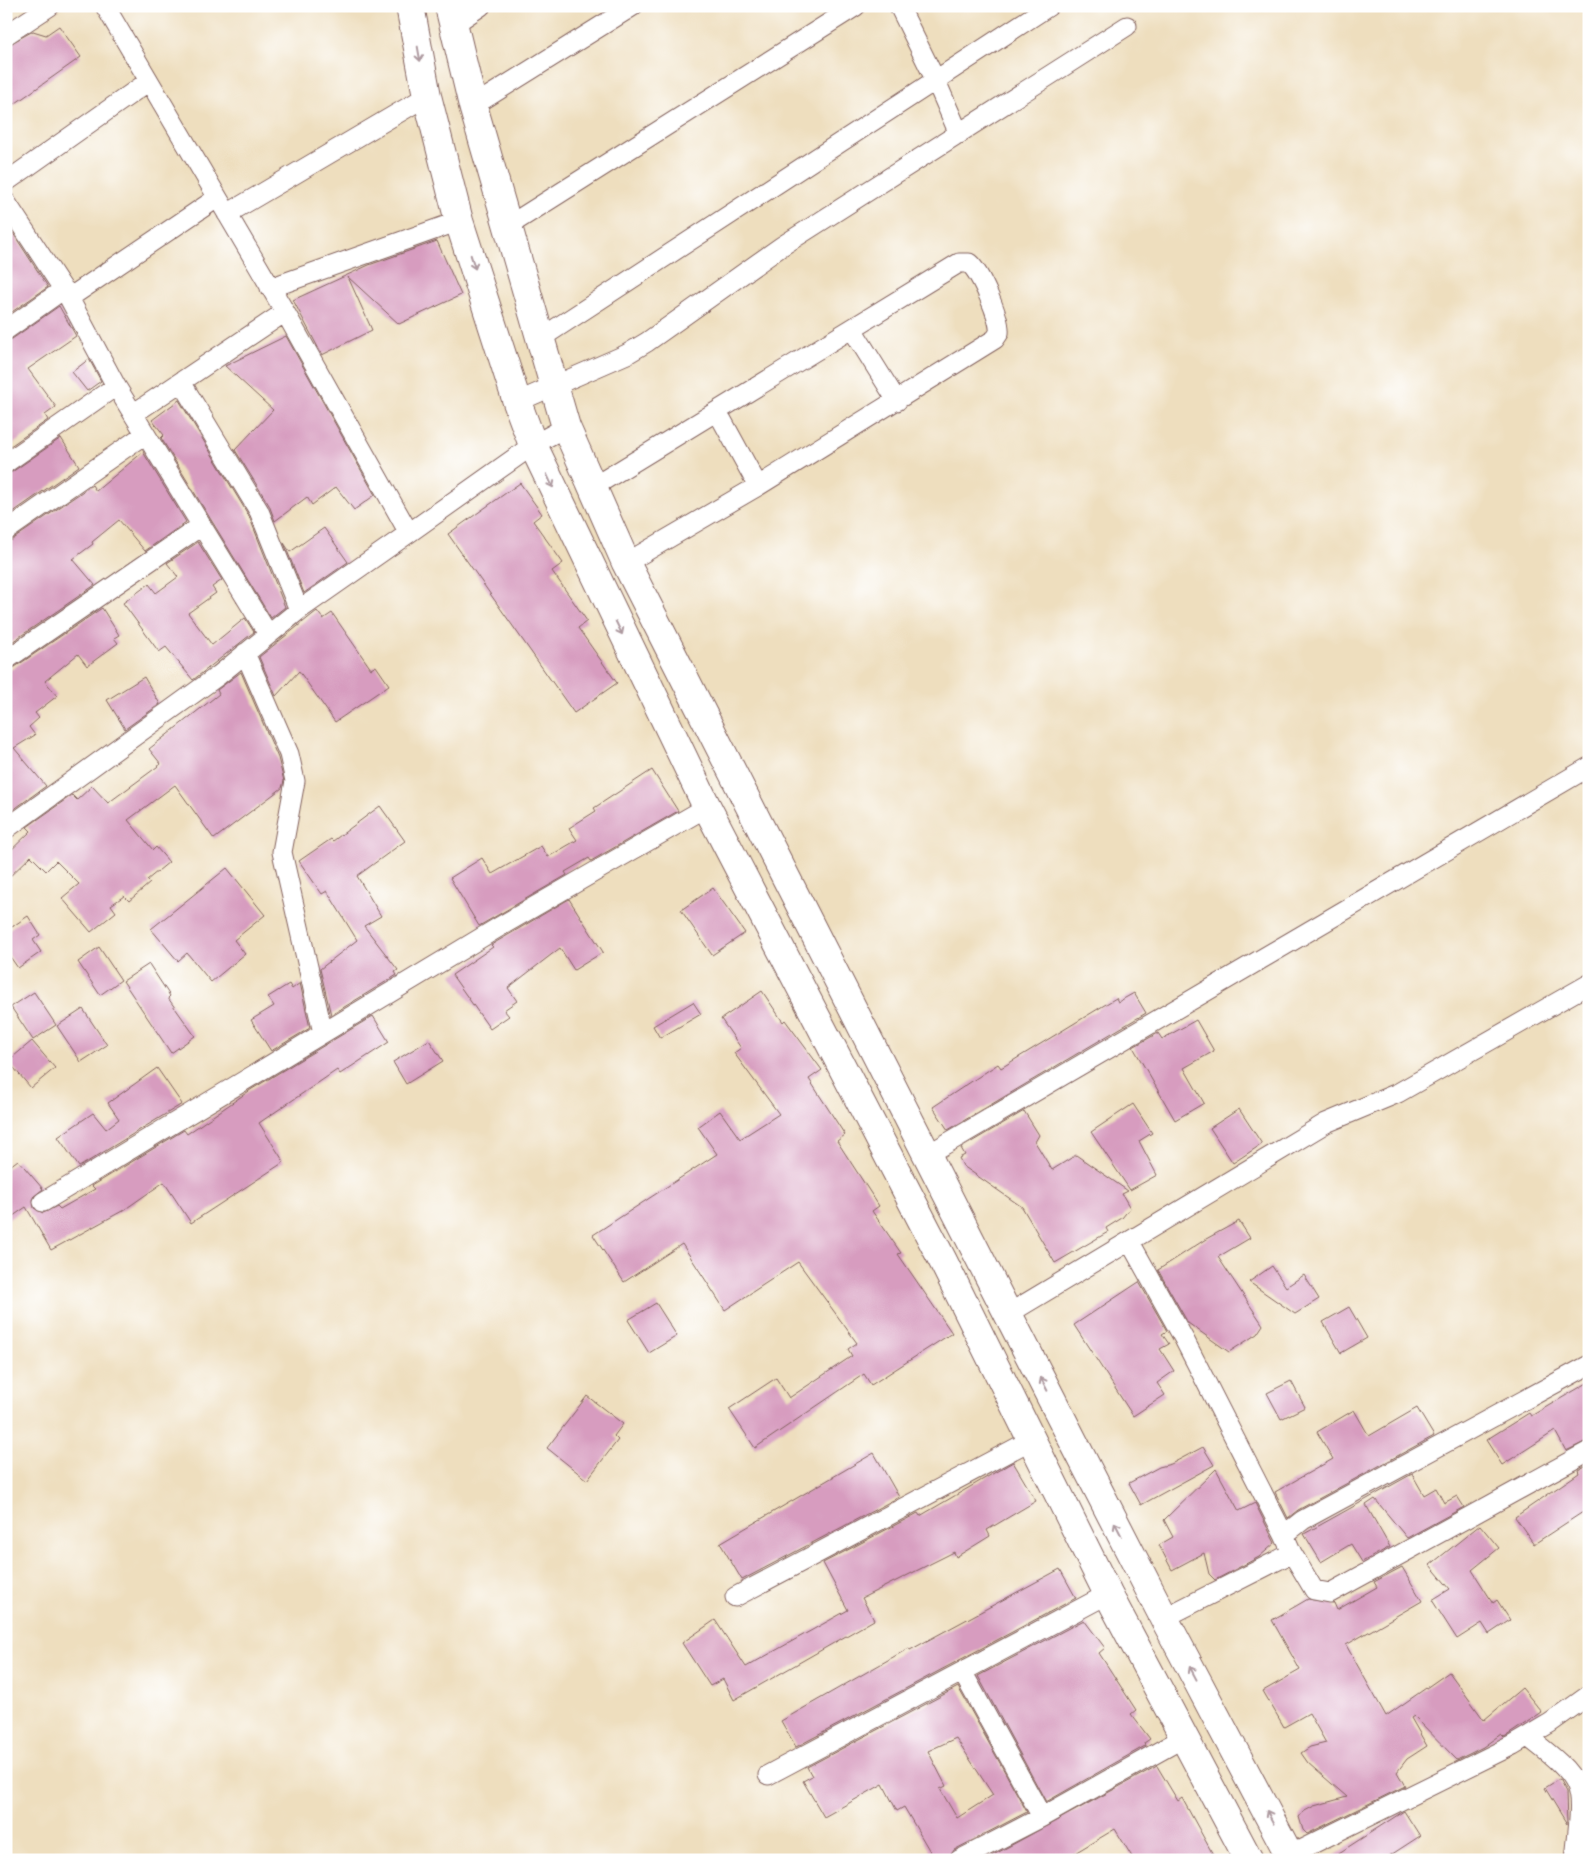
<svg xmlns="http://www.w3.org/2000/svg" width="1595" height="1866" viewBox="0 0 1595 1866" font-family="'Old Standard TT',serif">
<rect width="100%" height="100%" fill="#fff"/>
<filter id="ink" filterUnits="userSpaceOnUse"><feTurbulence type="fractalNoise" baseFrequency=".02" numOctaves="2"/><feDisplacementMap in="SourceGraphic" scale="10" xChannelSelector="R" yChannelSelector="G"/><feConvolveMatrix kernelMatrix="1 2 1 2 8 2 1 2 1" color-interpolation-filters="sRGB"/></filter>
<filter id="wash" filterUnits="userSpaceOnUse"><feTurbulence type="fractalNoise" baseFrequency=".0096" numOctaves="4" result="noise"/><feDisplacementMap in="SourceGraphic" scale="20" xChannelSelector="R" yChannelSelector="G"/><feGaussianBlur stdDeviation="1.12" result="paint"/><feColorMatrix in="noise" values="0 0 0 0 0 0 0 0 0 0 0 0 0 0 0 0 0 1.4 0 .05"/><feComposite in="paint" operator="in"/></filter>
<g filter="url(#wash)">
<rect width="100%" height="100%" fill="#eedebe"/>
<g id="blocks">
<path fill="#d79cbf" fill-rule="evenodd" d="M59 26 81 57 6 110V46L33 31 46 35Z
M11 230 48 287 6 316V234Z
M437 241 461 295 399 324 348 277 372 330 322 355 293 300 369 265Z
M59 306 76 336 28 369 56 407 45 415 48 420 6 449V341L12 339Z
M286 336 375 495 354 510 336 487 312 505 307 497 275 521 269 505 235 450 273 410 225 366Z
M89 359 101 381 87 391 72 372Z
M179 400 249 516 285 607 271 618 161 438 164 435 152 420Z
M61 438 79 466 6 517V474L12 472Z
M143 452 186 522 145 551 119 520 92 542 93 544 73 559 95 585 6 646V542L12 540 92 485 96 491Z
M520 483 542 514 533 521 563 563 552 571 587 621 578 628 617 683 574 713 448 534Z
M324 528 348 562 304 593 284 543 290 552Z
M198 542 222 580 212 587 216 593 188 613 212 645 245 618 254 632 193 680 166 647 159 652 123 603 149 584 156 593 178 577 167 563Z
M102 608 119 635 114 638 118 643 87 666 78 654 45 681 57 696 35 713 39 718 29 727 35 735 14 748 46 786 13 810 6 802V671L12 669Z
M317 611 323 619 332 613 371 669 376 666 389 685 335 722 299 671 276 696 259 657Z
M241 672 278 758 284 781 282 788 214 839 175 785 128 820 153 850 156 847 169 862 147 880 150 883 129 901 124 896 111 905 116 912 91 932 62 898 79 884 56 861 46 871 31 856 6 880V855L31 831 27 827 72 795 77 800 92 786 108 803 161 764 149 749 219 694 217 690Z
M144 677 160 704 125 729 107 700Z
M652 770 678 811 591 861 589 858 565 872 567 875 479 926 450 878 482 858 492 874 541 846 548 857 577 840 569 828 596 811 594 808Z
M380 806 405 841 357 876 381 916 364 926 398 970 395 972 397 975 331 1015 320 969 357 940 327 891 322 894 299 861 331 839 333 841Z
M227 868 265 915 234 940 245 954 211 982 187 953 178 961 151 929Z
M713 888 745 933 712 955 681 910Z
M569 899 603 952 574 970 560 948 508 988 517 1001 504 1010 509 1016 490 1029 452 975 493 947 491 945Z
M28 916 40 935 33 940 41 952 18 968 6 951V931Z
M99 947 121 980 100 995 78 962Z
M149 964 170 996 168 998 195 1036 171 1053 123 981Z
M300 983 310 1028 271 1051 251 1020 274 1006 268 997 289 984 292 989Z
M762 991 783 1022 785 1020 822 1070 809 1079 845 1135 837 1141 879 1206 872 1211 901 1253 898 1254 952 1333 871 1385 864 1374 755 1448 729 1409 776 1378 789 1398 852 1356 848 1349 857 1343 798 1262 725 1310 682 1244 624 1282 593 1235 717 1154 698 1127 720 1111 740 1139 779 1114 734 1053 741 1048 721 1019Z
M34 992 56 1025 33 1040 11 1007Z
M1134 993 1146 1013 948 1130 933 1107 998 1064 1001 1068 1116 998 1118 1002Z
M693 1002 701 1014 660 1038 653 1026Z
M83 1009 107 1045 81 1062 57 1026Z
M373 1016 389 1042 340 1074 337 1070 259 1123 284 1162 191 1223 164 1182 124 1210 51 1250 26 1207 6 1221V1169L18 1160 43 1189 33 1197 34 1208 43 1213 57 1206 60 1209 95 1189 92 1186 184 1130 187 1134 252 1089Z
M1196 1020 1214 1051 1184 1068 1204 1103 1175 1120 1133 1047 1158 1033 1162 1039Z
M429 1040 443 1061 406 1084 393 1062Z
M32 1041 55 1068 31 1088 8 1061Z
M157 1068 182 1104 79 1167 58 1137 93 1113 106 1129 119 1119 108 1103Z
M1133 1104 1152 1133 1139 1141 1157 1175 1130 1190 1091 1132Z
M1239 1109 1262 1144 1233 1163 1210 1128Z
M1024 1111 1039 1135 1035 1142 1052 1170 1076 1155 1128 1191 1122 1194 1130 1208 1122 1218 1106 1228 1108 1232 1055 1263 1022 1207 963 1166 959 1158 965 1155 961 1148Z
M1239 1221 1250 1238 1218 1257 1263 1325 1257 1334 1229 1352 1188 1323 1158 1270 1206 1239Z
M1272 1266 1286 1287 1304 1275 1319 1299 1295 1314 1249 1282Z
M1139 1282 1167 1331 1162 1334 1169 1344 1160 1349 1174 1371 1157 1383 1165 1395 1133 1416 1074 1325Z
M656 1303 677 1336 649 1353 628 1320Z
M1349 1307 1367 1338 1341 1353 1323 1322Z
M1291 1381 1305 1407 1281 1419 1267 1393Z
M1589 1382V1440L1566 1451 1555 1431 1502 1465 1486 1440 1529 1413 1531 1416Z
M587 1396 623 1424 614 1436 618 1440 587 1480 547 1448Z
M1417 1408 1434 1436 1298 1510 1288 1518 1275 1492 1333 1459 1317 1432 1354 1410 1369 1436Z
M1203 1447 1214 1465 1141 1505 1129 1483 1159 1467 1171 1464Z
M874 1453 899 1497 742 1580 720 1543Z
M1013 1462 1036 1501 987 1530 990 1536 956 1557 954 1552 862 1598 874 1620 734 1700 723 1679 710 1686 682 1643 715 1620 746 1667 848 1610 823 1563 918 1513 920 1516Z
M1589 1464V1508L1534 1544 1515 1517 1579 1473 1578 1470Z
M1216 1469 1239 1511 1255 1503 1275 1543 1259 1557 1215 1580 1209 1574 1204 1553 1172 1570 1159 1545 1173 1537 1164 1520Z
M1412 1474 1424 1495 1436 1488 1444 1503 1457 1496 1464 1507 1407 1538 1375 1499 1366 1505 1390 1547 1362 1562 1351 1544 1321 1562 1304 1534Z
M1480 1525 1499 1548 1472 1570 1493 1603 1497 1600 1510 1620 1489 1634 1482 1623 1457 1639 1432 1600 1450 1589 1430 1565Z
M1402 1567 1422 1601 1346 1645 1386 1716 1449 1672 1484 1720 1522 1688 1542 1712 1508 1735 1504 1737 1501 1734 1483 1747 1457 1760 1414 1716 1411 1718 1427 1746 1407 1759 1397 1772 1405 1786 1307 1834 1303 1830 1299 1817 1303 1812 1314 1806 1347 1797 1308 1763 1301 1753 1310 1747 1326 1743 1309 1713 1284 1727 1263 1691 1300 1670 1272 1620 1308 1599 1334 1603 1337 1610 1377 1587 1374 1582Z
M1060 1569 1076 1598 796 1747 781 1721 909 1648 910 1650Z
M1084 1620 1105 1648 1099 1653 1136 1710 1131 1714 1150 1739 1144 1743 1145 1746 1046 1802 978 1676Z
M958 1687 1027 1812 954 1850 948 1860H935L904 1807 897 1811 883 1784 824 1817 803 1781 812 1776 807 1767ZM956 1738 993 1795 957 1818 940 1789 946 1786 928 1751Z
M1157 1766 1178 1801 1182 1798 1216 1860H1134L1115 1829 1063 1860H984Z
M1559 1779 1566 1792 1567 1824 1545 1788Z
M1404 1811 1420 1836 1383 1860H1328Z"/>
</g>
</g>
<g filter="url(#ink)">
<use href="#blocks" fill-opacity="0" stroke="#83625e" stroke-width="1"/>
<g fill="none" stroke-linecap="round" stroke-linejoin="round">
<defs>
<path id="minor" d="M105 6 285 312 409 533 533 445 566 427
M899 6 936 81 959 134
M453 25 481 6
M6 35 50 6
M473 106 633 6
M6 182 149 81
M217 198 69 298 116 386 268 634
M6 202 69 298
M227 214 427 96
M508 226 856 6
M270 288 459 221
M852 329 897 401
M6 330 64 289
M541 338 1049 6
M181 382 259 511 299 610
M517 402 627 354 647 342 782 246 1127 26
M717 411 758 486
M133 414 285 312
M6 463 116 386
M593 487 959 263H969C980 272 1001 319 999 333L995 339 758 486 626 563
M6 531 145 434
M245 653 289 754 295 781 282 852 323 1033
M6 660 201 526
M6 829 219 675 299 610 409 533
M927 1155 1589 767
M43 1202 499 927 707 807
M1130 1242 1184 1339 1284 1535
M1008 1314 1326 1123 1398 1093 1589 984
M1292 1553 1314 1590 1330 1593 1589 1451
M735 1597 1033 1439
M1164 1618 1292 1553 1284 1535 1303 1520 1589 1365
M963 1673 1042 1817
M1528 1737C1589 1784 1582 1786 1575 1860
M768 1775 1108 1594
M1290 1855 1513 1745 1550 1723 1589 1695
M959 1860 1042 1817 1185 1737"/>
<path id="trunk" d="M410 6 427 96 459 221 517 402 533 445 707 807 943 1261 1108 1594 1249 1860
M449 6 473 106 566 427 626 563 1008 1314 1164 1618 1292 1860"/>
</defs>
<use href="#minor" stroke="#83625e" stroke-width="21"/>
<use href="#trunk" stroke="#83625e" stroke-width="30"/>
<use href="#minor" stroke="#fff" stroke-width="19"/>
<use href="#trunk" stroke="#fff" stroke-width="28"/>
</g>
<defs><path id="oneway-shaft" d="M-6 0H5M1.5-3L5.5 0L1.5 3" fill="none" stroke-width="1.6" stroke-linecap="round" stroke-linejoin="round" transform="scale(1.25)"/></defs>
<g stroke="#ae9aa0">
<use href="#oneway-shaft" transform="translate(419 54) rotate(80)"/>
<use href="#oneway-shaft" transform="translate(473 262) rotate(72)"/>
<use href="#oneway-shaft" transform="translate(550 481) rotate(65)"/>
<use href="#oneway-shaft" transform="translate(619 628) rotate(64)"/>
<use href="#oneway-shaft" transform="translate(1044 1384) rotate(-117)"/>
<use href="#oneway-shaft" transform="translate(1118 1529) rotate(-117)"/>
<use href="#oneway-shaft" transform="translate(1193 1673) rotate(-118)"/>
<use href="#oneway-shaft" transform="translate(1270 1817) rotate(-118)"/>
</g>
</g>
<rect width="1595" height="1866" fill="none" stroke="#fff" stroke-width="25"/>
</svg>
